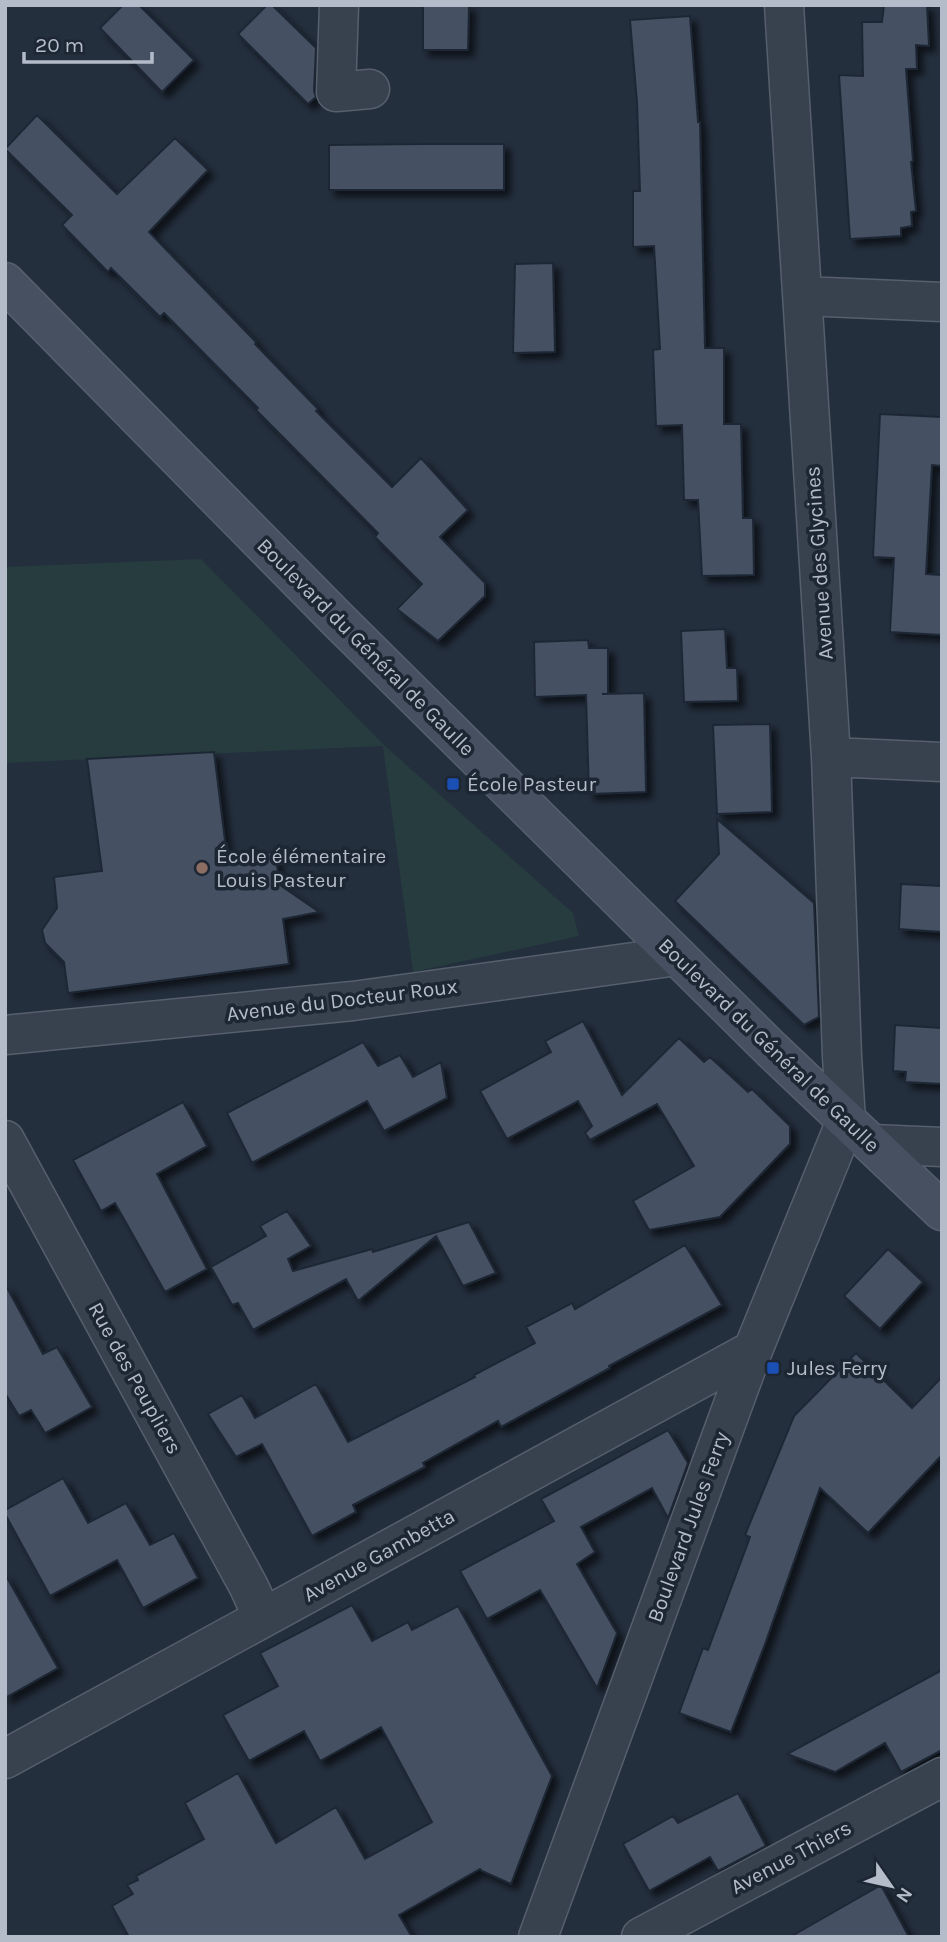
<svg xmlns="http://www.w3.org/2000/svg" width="947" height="1942" viewBox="0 0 947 1942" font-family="Karla,sans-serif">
<defs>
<filter id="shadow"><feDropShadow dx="6" dy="6" stdDeviation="3.5" flood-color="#0009"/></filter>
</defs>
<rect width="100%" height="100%" fill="#242f3e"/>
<path fill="#263c3f" d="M201 559 384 745 573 913 579 936 413 972 383 746 5 763V567Z"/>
<path fill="#455162" stroke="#1f2835" stroke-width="2" filter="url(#shadow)" d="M123 5H139L194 60 162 92 100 28Z
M267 5H272L316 48 314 91 316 97 308 104 238 34Z
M423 5H469L468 50H423Z
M884 5H927L929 46 916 45 917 69H906L913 161 911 162 916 211 911 212 912 226 901 228V236L850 239 839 75 863 76 862 22H882Z
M690 16 698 122H700L705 348H724V424H741L743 518H753L754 575 702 576 698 500H684L682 425 656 426 653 350 660 349 654 246 633 247V191H640L637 102 630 20Z
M37 115 117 194 175 138 208 170 149 232 256 342 255 344 318 409 316 411 392 487 421 458 468 510 440 537 485 583V596L438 641 397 609 422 584 375 537 378 533 256 410 258 408 164 313 160 317 111 268 108 272 62 225 72 215 5 149Z
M423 144H504V190H329V145Z
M553 263 555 352 513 353 515 264Z
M880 414 942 417V466L932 465 926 574 942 575V635L890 632 894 558 873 557Z
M725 629 727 668H737L738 701 684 702 681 631Z
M588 640 589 648H608V694H602L644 693 646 792 589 794 586 695 535 697 534 642Z
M770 724 772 812 717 814 713 725Z
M214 752 227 857 275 852 280 885 319 912 283 919 289 964 68 993 64 962 45 943 42 930 57 908 54 877 102 871 87 759Z
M717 819 814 903 819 1017 804 1025 675 901 719 854Z
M901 884 942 886V932L899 929Z
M583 1021 622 1095 679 1038 704 1062 710 1057 748 1092 752 1089 790 1126V1144L720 1217 649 1230 633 1201 694 1166 657 1104 590 1140 585 1133 592 1126 578 1101 507 1139 480 1091 551 1052 545 1041Z
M895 1025 942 1028V1084L905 1082 906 1072 893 1071Z
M363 1042 378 1066 400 1055 413 1077 441 1062 447 1098 384 1131 367 1101 252 1163 227 1113Z
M183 1102 207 1146 157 1174 207 1269 165 1292 115 1203 101 1211 73 1160Z
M287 1211 311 1246 288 1259 293 1271 372 1249 373 1252 469 1222 496 1273 463 1286 436 1236 358 1301 346 1279 253 1330 238 1303 232 1305 211 1267 266 1236 260 1226Z
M685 1245 722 1305 609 1366 610 1368 501 1427 498 1421 423 1463 425 1467 353 1505 356 1512 312 1536 262 1444 236 1457 208 1414 242 1395 255 1418 316 1384 348 1442 475 1377 474 1375 535 1343 526 1327 572 1303 575 1309Z
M888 1249 923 1282 880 1329 844 1296Z
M5 1284 43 1354 57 1347 92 1407 45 1433 31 1410 19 1416 5 1393Z
M856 1353 912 1408 942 1377V1455L868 1533 820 1488 765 1644 731 1732 679 1713 703 1648 708 1650 750 1537 745 1535 794 1416Z
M668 1430 688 1463 668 1518 652 1488 581 1527 595 1552 577 1564 617 1633 597 1688 540 1590 487 1619 460 1571 554 1521 541 1499Z
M63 1478 88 1523 126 1503 150 1545 174 1533 198 1578 143 1608 117 1560 50 1596 5 1514V1510Z
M5 1574 58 1668 5 1698Z
M352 1605 372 1641 408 1622 412 1630 458 1606 552 1776 511 1884 482 1871 480 1869 399 1915 412 1937H129L112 1906 133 1894 127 1885 138 1880 136 1876 204 1839 185 1803 238 1773 276 1843 336 1807 365 1859 432 1822 381 1727 320 1761 304 1731 249 1761 223 1715 278 1686 260 1653Z
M942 1670V1750L901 1772 885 1743 835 1772 787 1754Z
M738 1793 766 1846 718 1871 710 1857 649 1891 623 1844 673 1816 678 1823Z
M881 1885 909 1937H790Z"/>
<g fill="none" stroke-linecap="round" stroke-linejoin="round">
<defs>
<path id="street" d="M339 5 336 92 370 89
M803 296 942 302
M831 757 942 762
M5 1035 353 1001 677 956
M5 1140 249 1587 263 1618
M872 1144 942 1147
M5 1759 753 1350
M538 1937 753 1350 846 1121 842 1056 831 757 784 5
M641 1937 942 1777"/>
<path id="secondary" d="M5 282 337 619 771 1049 942 1211"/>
</defs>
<use href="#street" stroke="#565f6c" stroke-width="41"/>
<use href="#secondary" stroke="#565f6c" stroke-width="41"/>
<use href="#street" stroke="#38414e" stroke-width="38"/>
<use href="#secondary" stroke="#465061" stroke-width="38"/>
</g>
<g fill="#1a4fb4" stroke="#1d2633" stroke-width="2.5">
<rect x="446" y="777" width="14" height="14" rx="3.5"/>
<rect x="766" y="1361" width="14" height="14" rx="3.5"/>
</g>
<circle fill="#8d6e63" stroke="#1d2633" stroke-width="2.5" cx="202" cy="868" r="7"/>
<g text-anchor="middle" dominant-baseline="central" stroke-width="7" stroke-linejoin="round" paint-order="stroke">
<g font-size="21" fill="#b4bcc9" stroke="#1d2633">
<text transform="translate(819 563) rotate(-94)">Avenue des Glycines</text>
<text transform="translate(366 647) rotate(45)">Boulevard du Général de Gaulle</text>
<text transform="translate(342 1000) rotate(-7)">Avenue du Docteur Roux</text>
<text transform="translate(769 1045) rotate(44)">Boulevard du Général de Gaulle</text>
<text transform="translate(135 1378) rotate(61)">Rue des Peupliers</text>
<text transform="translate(688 1527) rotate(-70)">Boulevard Jules Ferry</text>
<text transform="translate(379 1555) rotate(-29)">Avenue Gambetta</text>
<text transform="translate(791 1857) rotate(-28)">Avenue Thiers</text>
</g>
<g font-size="21" fill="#b4bcc9" stroke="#1d2633" text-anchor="start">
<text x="467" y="784">École Pasteur</text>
<text x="216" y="856">École élémentaire<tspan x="216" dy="24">Louis Pasteur</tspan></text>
<text x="787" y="1368">Jules Ferry</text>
</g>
</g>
<rect width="947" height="1942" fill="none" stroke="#b4bcc9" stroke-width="14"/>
<g transform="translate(891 1886) rotate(124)" stroke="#1d2633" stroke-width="5" paint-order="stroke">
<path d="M0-5L12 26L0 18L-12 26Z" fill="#b4bcc9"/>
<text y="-10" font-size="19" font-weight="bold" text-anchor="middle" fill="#b4bcc9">N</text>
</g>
<path d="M24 52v10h128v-10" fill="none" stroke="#b4bcc9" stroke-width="3.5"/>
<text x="35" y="52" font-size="21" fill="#b4bcc9" stroke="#1d2633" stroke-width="5" paint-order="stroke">20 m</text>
</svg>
